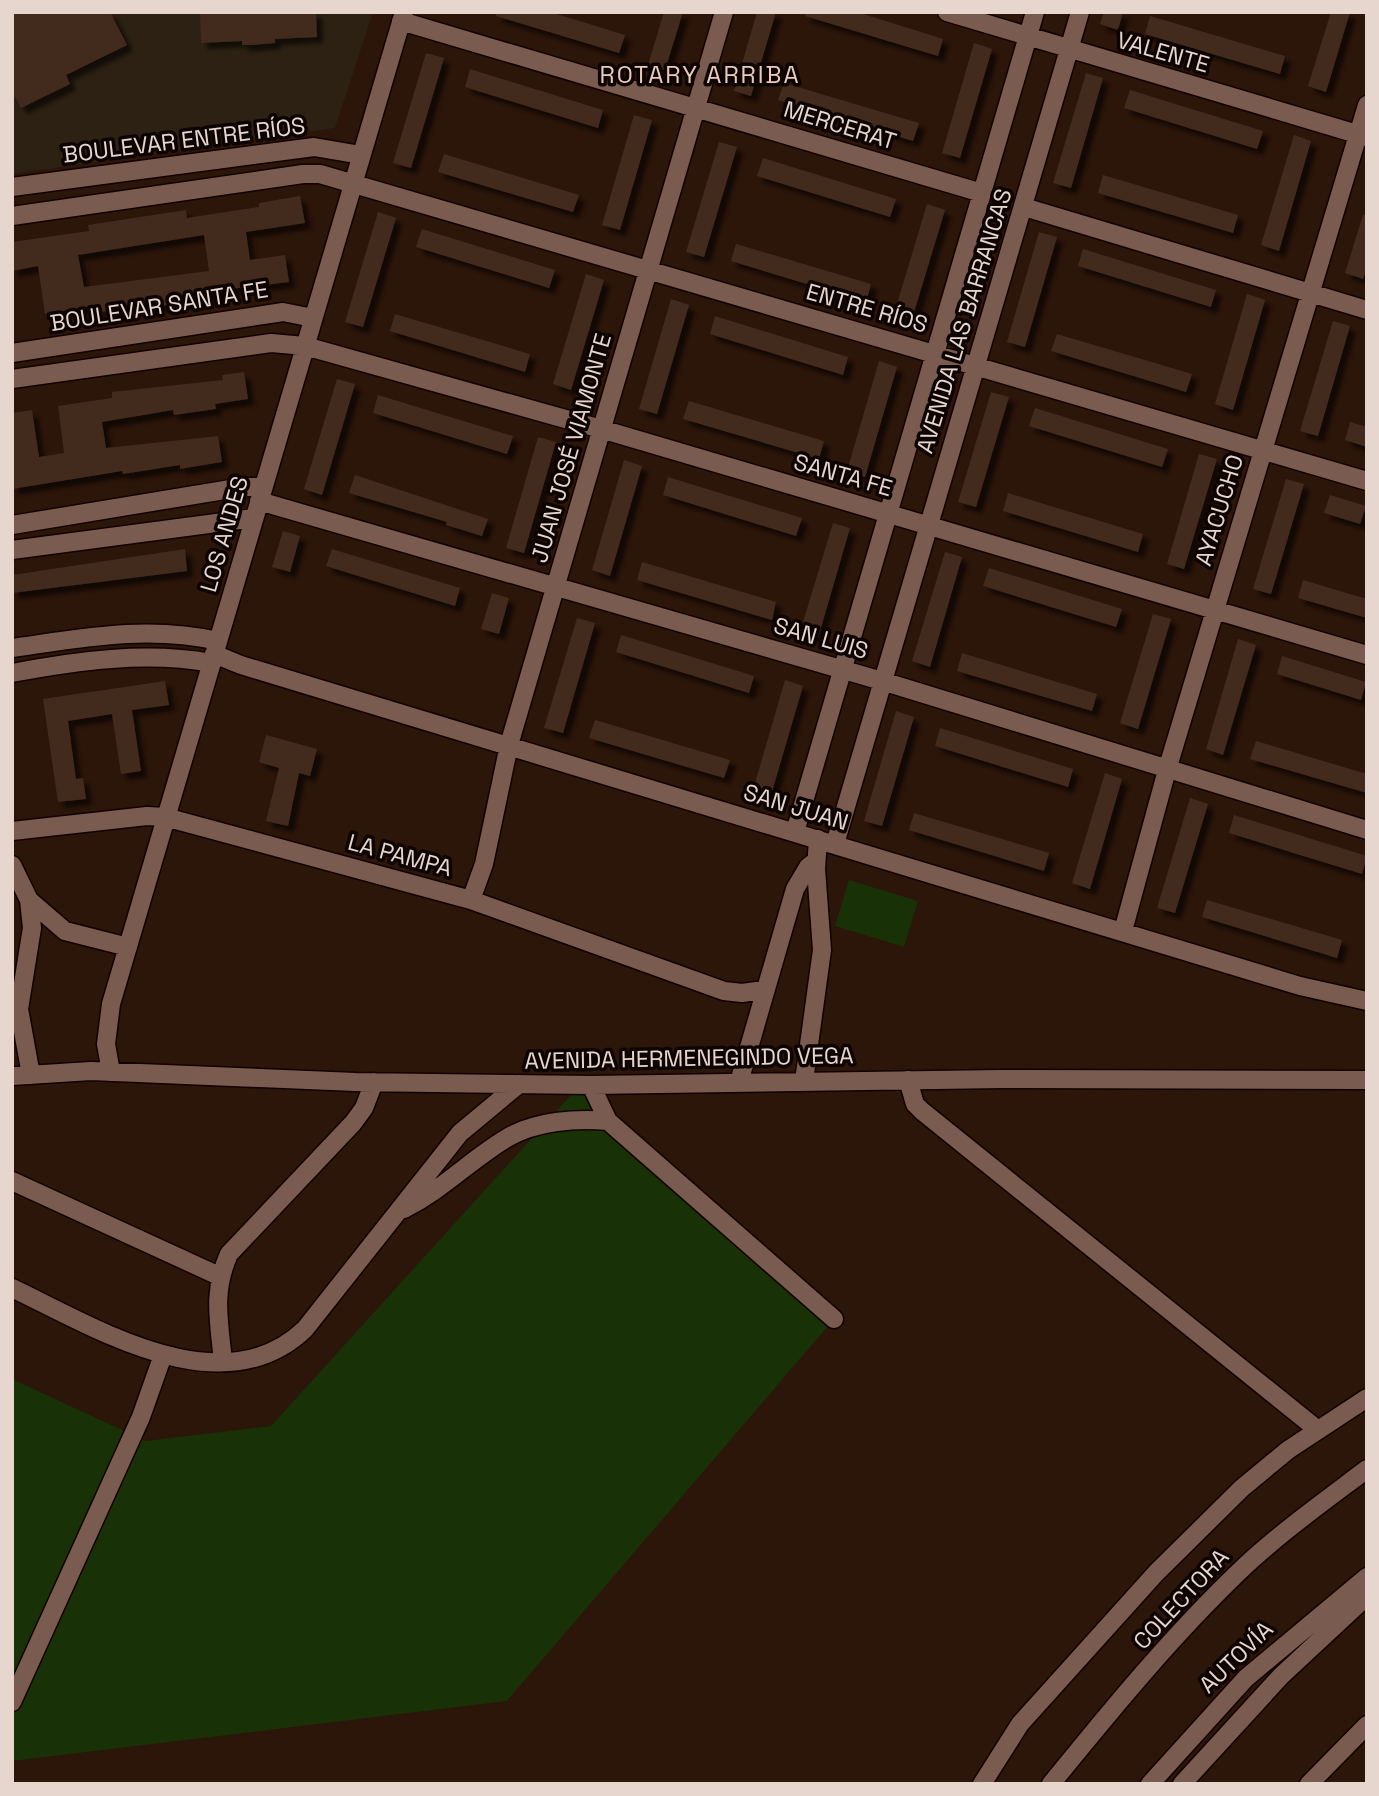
<svg xmlns="http://www.w3.org/2000/svg" width="1379" height="1796" viewBox="0 0 1379 1796" font-family="'Space Grotesk',sans-serif">
<defs>
<filter id="shadow"><feDropShadow dx="6" dy="6" stdDeviation="2" flood-color="#0009"/></filter>
</defs>
<rect width="100%" height="100%" fill="#2c1509"/>
<path fill="#2c2112" d="M12 12H373L335 128 12 174Z"/>
<path fill="#183107" d="M849 880 918 901 904 947 835 926Z
M580 1085 834 1319 507 1701 12 1761V1379L146 1441 271 1426Z"/>
<path fill="#432a1e" fill-rule="evenodd" filter="url(#shadow)" d="M12 12H110L127 45 66 75 70 84 21 108 12 91Z
M200 12H316L317 37 275 39V43L251 45H242V41L201 43Z
M497 12H550L625 35 619 53 496 16Z
M664 12H683L665 70 648 65Z
M757 12H776L751 96 734 91Z
M806 12H857L943 39 938 56 805 16Z
M1104 12H1123L1118 30 1100 24Z
M1331 12H1350L1326 92 1308 86Z
M1150 16 1285 56 1280 74 1145 34Z
M974 43 992 49 960 158 942 153Z
M426 53 444 58 411 168 393 163Z
M470 69 603 110 598 128 465 87Z
M1086 73 1103 78 1071 188 1053 183Z
M784 83 919 123 913 141 778 100Z
M1130 90 1263 131 1257 149 1124 108Z
M634 115 652 120 620 230 602 225Z
M1294 135 1311 141 1279 251 1261 245Z
M719 142 737 147 704 257 686 252Z
M444 154 579 195 573 212 438 172Z
M763 158 896 199 890 217 757 176Z
M1103 175 1238 215 1233 233 1098 193Z
M300 196 305 223 246 232 250 260 285 255 289 282 197 293 198 300 156 307V304L100 312 99 305 45 314 38 266 12 271V242L89 231 88 225 186 210 187 218 259 207V203ZM204 235 209 271 84 287 78 255Z
M927 204 945 210 912 319 894 314Z
M378 212 396 218 363 327 345 322Z
M1363 215H1367V268L1363 279 1345 273Z
M422 229 555 270 549 288 416 247Z
M1039 232 1057 237 1025 347 1007 342Z
M736 244 871 284 866 302 731 261Z
M1083 249 1216 290 1211 307 1078 266Z
M586 274 604 280 571 390 553 384Z
M1247 294 1265 300 1233 410 1215 404Z
M671 299 689 305 657 414 639 409Z
M395 314 530 354 525 372 390 331Z
M715 316 848 357 843 375 710 334Z
M1333 321 1350 326 1318 436 1300 431Z
M1057 334 1192 374 1186 392 1051 351Z
M879 361 897 367 865 477 847 471Z
M244 372 248 399 215 404 216 409 174 415 173 410 102 422 106 448 218 436 222 462 180 469V465L123 474 122 471 12 489V413L32 410 39 457 64 453 58 406 112 398V392L223 380 222 375Z
M337 379 355 384 322 495 304 489Z
M991 392 1009 397 976 507 958 502Z
M378 395 513 436 507 454 373 413Z
M689 401 824 441 819 459 683 419Z
M1035 408 1168 449 1162 467 1029 426Z
M1350 422 1367 427V447L1345 440Z
M538 437 556 442 524 553 506 548Z
M1199 454 1217 459 1184 569 1167 564Z
M624 460 642 466 610 576 592 570Z
M355 475 488 519 482 536 446 525 447 522 349 493Z
M668 477 802 518 796 536 663 495Z
M1286 479 1304 484 1271 594 1253 589Z
M1008 493 1143 534 1138 552 1003 511Z
M1330 495 1366 506 1360 524 1324 513Z
M833 523 850 528 818 638 800 632Z
M283 531 300 536 290 572 272 567Z
M185 549 187 571 12 593V575Z
M332 549 460 588 455 606 326 566Z
M945 552 962 557 930 667 912 661Z
M642 562 776 602 772 620 637 580Z
M989 568 1122 609 1116 627 983 586Z
M1303 580 1367 599V618L1298 598Z
M492 593 509 598 499 634 481 629Z
M1153 614 1171 619 1138 729 1120 723Z
M577 618 595 623 563 733 544 728Z
M621 635 754 676 749 693 616 652Z
M1238 639 1256 645 1223 755 1206 749Z
M962 653 1097 694 1092 711 957 671Z
M1282 656 1366 682 1361 700 1277 674Z
M785 680 803 686 771 795 753 790Z
M165 681 169 705 132 710 141 771 121 774 112 714 68 721 76 779 83 778 86 799 58 802 43 699Z
M896 711 914 717 882 826 864 821Z
M595 720 730 760 724 778 589 738Z
M940 728 1073 769 1068 787 935 746Z
M266 735 317 749 310 776 299 773 288 826 266 821 279 768 259 762Z
M1256 741 1367 774V793L1250 759Z
M1105 773 1122 779 1090 889 1072 883Z
M1190 798 1208 804 1175 913 1157 908Z
M914 813 1049 853 1044 871 909 830Z
M1234 815 1367 856 1362 874 1229 833Z
M1207 900 1342 940 1337 958 1202 917Z"/>
<g fill="none" stroke-linecap="round" stroke-linejoin="round">
<defs>
<path id="minor" d="M947 12 1367 137
M401 21 982 193
M12 187 314 147 361 155
M1024 207 1367 310
M12 216 303 174H320L1367 481
M12 353 283 312 313 318
M12 379 271 343 305 346 601 429 1367 655
M259 501 882 681 1367 830
M12 525 243 487H263
M12 550 254 518
M12 648C83 638 147 625 218 641
M214 654 241 665 1300 986 1367 1001
M12 673C76 661 146 651 211 663
M12 831 147 816 165 817 471 900 724 991 742 993 764 990
M795 832 1035 12
M835 844 1080 12
M12 865 29 900 32 928 19 1009 31 1075
M29 900 65 931 128 947
M471 900 484 864 509 745 724 12
M1123 931 1167 770 1367 105
M111 1072 106 1044 111 1004 404 12
M12 1076 91 1071 355 1082 591 1085 1002 1079 1367 1080
M908 1080 915 1104 922 1111 1318 1430
M804 1081 822 950 816 869 818 839
M739 1082 795 889 808 867 816 861
M591 1085 608 1121 834 1319
M12 1181 219 1276
M404 1209C445 1188 470 1160 507 1138 535 1121 577 1118 608 1121
M12 1288C96 1328 223 1408 305 1329L460 1133 519 1084
M223 1361C219 1321 212 1292 229 1254L353 1123 364 1108 374 1082
M12 1702 141 1417 163 1355
M982 1784 1020 1724 1156 1573 1242 1488 1288 1450 1367 1398
M1051 1784C1112 1709 1175 1632 1246 1565 1284 1530 1326 1500 1367 1469
M1150 1784 1246 1678 1367 1577
M1182 1784 1281 1676 1367 1596
M1309 1784 1367 1725"/>
</defs>
<use href="#minor" stroke="#130200" stroke-width="21"/>
<use href="#minor" stroke="#795c4f" stroke-width="18"/>
</g>
<g text-anchor="middle" dominant-baseline="central" stroke-width="7" stroke-linejoin="round" paint-order="stroke">
<g font-size="23" fill="#e7d6ce" stroke="#0d0402">
<text transform="translate(1163 52) rotate(16)">VALENTE</text>
<text transform="translate(840 125) rotate(17)">MERCERAT</text>
<text transform="translate(184 140) rotate(-7)">BOULEVAR ENTRE RÍOS</text>
<text transform="translate(159 306) rotate(-9)">BOULEVAR SANTA FE</text>
<text transform="translate(867 308) rotate(16)">ENTRE RÍOS</text>
<text transform="translate(964 321) rotate(-73)">AVENIDA LAS BARRANCAS</text>
<text transform="translate(571 448) rotate(-74)">JUAN JOSÉ VIAMONTE</text>
<text transform="translate(843 475) rotate(16)">SANTA FE</text>
<text transform="translate(1219 510) rotate(-73)">AYACUCHO</text>
<text transform="translate(224 534) rotate(-74)">LOS ANDES</text>
<text transform="translate(821 638) rotate(16)">SAN LUIS</text>
<text transform="translate(796 807) rotate(17)">SAN JUAN</text>
<text transform="translate(400 855) rotate(15)">LA PAMPA</text>
<text transform="translate(689 1058) rotate(-1)">AVENIDA HERMENEGINDO VEGA</text>
<text transform="translate(1181 1599) rotate(-47)">COLECTORA</text>
<text transform="translate(1236 1657) rotate(-44)">AUTOVÍA</text>
</g>
<g font-size="24" letter-spacing="2" fill="#ebcabb" stroke="#0d0402">
<text x="700" y="74">ROTARY ARRIBA</text>
</g>
</g>
<rect width="1379" height="1796" fill="none" stroke="#e7d6ce" stroke-width="28"/>
</svg>
